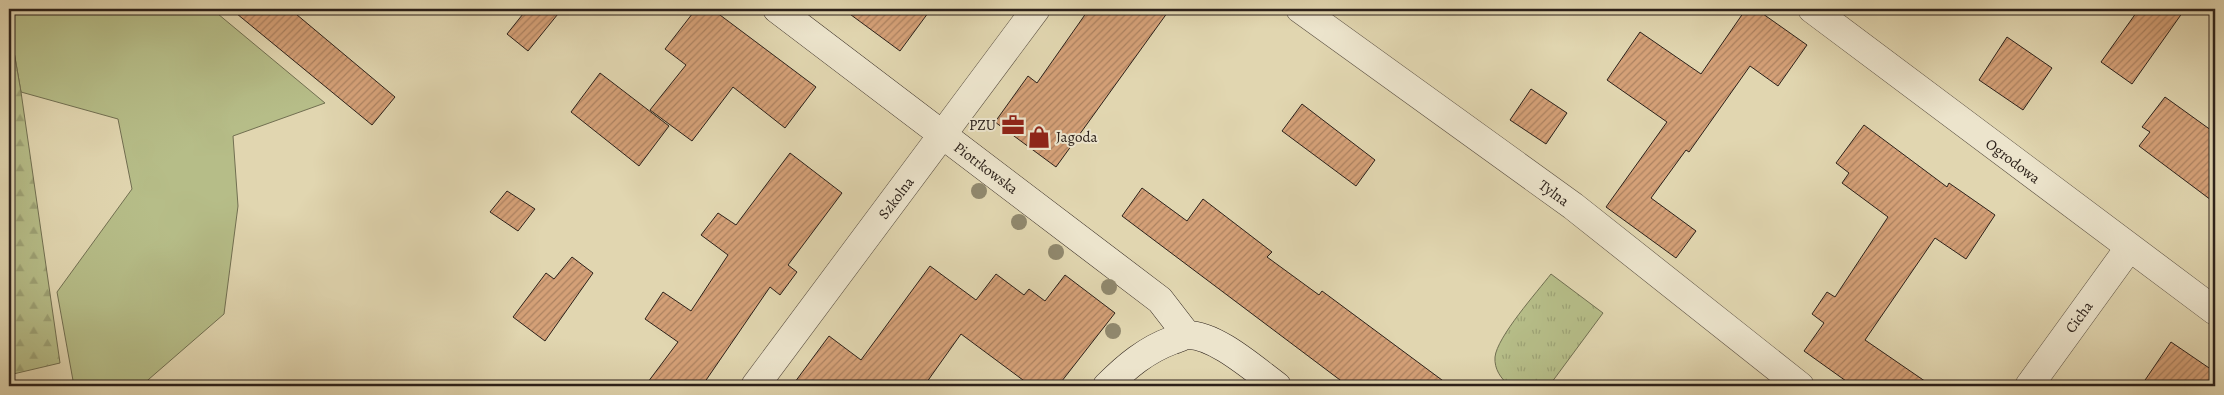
<svg xmlns="http://www.w3.org/2000/svg" width="2224" height="395" viewBox="0 0 2224 395" font-family="Alegreya,serif">
<defs>
<pattern id="forest-firs" width="22" height="20" patternUnits="userSpaceOnUse" patternTransform="scale(1.25)"><rect width="22" height="20" fill="#b6bd88"/><path d="M5 1l3.5 6h-7zM16 11l3.5 6h-7z" fill="#9da275"/></pattern>
<pattern id="park-tufts" width="24" height="20" patternUnits="userSpaceOnUse" patternTransform="scale(1.25)"><rect width="24" height="20" fill="#b6bd88"/><path d="M3 7l-1-3M5 7V3M7 7l1-3M15 17l-1-3M17 17v-4M19 17l1-3" fill="none" stroke="#9da275"/></pattern>
<pattern id="building-hatch" width="6" height="6" patternUnits="userSpaceOnUse" patternTransform="scale(1.25)"><rect width="6" height="6" fill="#d4a077"/><path d="M-1 1l2-2M0 6l6-6M5 7l2-2" fill="none" stroke="#ac8261"/></pattern>
</defs>
<rect width="100%" height="100%" fill="#e1d6b0"/>
<filter id="stains"><feTurbulence type="fractalNoise" baseFrequency=".004" numOctaves="4"/><feColorMatrix values="0 0 0 0 .2 0 0 0 0 .09 0 0 0 0 .02 0 0 0 .5 -.17"/></filter>
<radialGradient id="worn" r=".72"><stop offset=".6" stop-color="#630" stop-opacity="0"/><stop offset="1" stop-color="#630" stop-opacity=".3"/></radialGradient>
<path fill="#b6bd88" stroke="#716f51" d="M9 9H212L325 103 233 136 238 206 224 314 141 386H74L57 292 132 189 118 119 21 92 9 23Z"/>
<path fill="url(#forest-firs)" stroke="#716f51" d="M9 23 21 92 60 363 9 375Z"/>
<path fill="url(#park-tufts)" stroke="#716f51" d="M1551 274 1603 313 1549 386H1510C1501 379 1494 369 1495 357 1497 337 1537 292 1551 274Z"/>
<path fill="url(#building-hatch)" stroke="#2c211a" d="M231 9H290L395 97 372 125Z
M527 9H562L528 51 507 34Z
M696 9H712L816 87 785 128 733 87 692 141 650 110 686 65 665 49Z
M843 9H931L900 51Z
M1089 9H1170L1056 167 995 122 1028 76 1037 83Z
M1746 9H1756L1807 45 1778 86 1750 66 1689 152 1686 150 1651 198 1696 231 1676 258 1606 207 1667 122 1607 80 1640 32 1701 74Z
M2139 9H2185L2132 84 2101 62Z
M2007 37 2052 68 2023 110 1979 80Z
M600 73 669 126 639 166 571 112Z
M1531 89 1567 113 1546 144 1510 120Z
M2165 97 2215 133V203L2139 146 2150 132 2142 127Z
M1302 104 1375 160 1356 186 1282 131Z
M1864 125 1947 187 1949 183 1995 215 1966 259 1935 238 1865 340 1932 386H1853L1804 351 1824 323 1812 314 1827 292 1835 297 1888 217 1842 183 1849 173 1836 163Z
M790 153 842 193 788 265 797 272 780 295 770 287 702 386H645L678 342 645 319 663 292 691 311 728 255 701 235 718 213 736 225Z
M1142 188 1187 221 1203 199 1272 252 1267 257 1319 295 1322 291 1450 386H1348L1122 216Z
M507 191 535 209 518 231 490 212Z
M572 257 593 273 545 341 513 317 546 273 554 279Z
M930 266 976 300 996 274 1024 295 1029 289 1045 301 1065 275 1115 313 1058 386H1031L961 334 924 386H792L829 336 861 360Z
M2171 342 2215 372V386H2141Z"/>
<g fill="none" stroke-linecap="round" stroke-linejoin="round">
<defs>
<path id="street" d="M1300 9 1573 206 1800 386
M1812 9 2215 311
M755 386 1036 9
M2029 386 2129 248"/>
<path id="secondary" d="M777 9 1160 300 1187 335
M1107 386C1127 366 1146 350 1173 340 1177 339 1183 336 1187 335 1215 334 1255 370 1277 386"/>
</defs>
<use href="#street" stroke="#594e40" stroke-width="29"/>
<use href="#secondary" stroke="#2c211a" stroke-width="29"/>
<use href="#street" stroke="#ece4cc" stroke-width="28"/>
<use href="#secondary" stroke="#ece4cc" stroke-width="28"/>
</g>
<g fill="#90886d">
<circle cx="979" cy="191" r="8"/>
<circle cx="1019" cy="222" r="8"/>
<circle cx="1056" cy="252" r="8"/>
<circle cx="1109" cy="287" r="8"/>
<circle cx="1113" cy="331" r="8"/>
</g>
<defs>
<symbol id="office-bare" viewBox="-9 -9 18 18"><path d="M-6-3h4V-5.5h4V-3h4V5H-6ZM-1-4.5V-3h2v-1.5ZM-6 0V1H6V0Z" fill="#8f2418" stroke="#ece4cc" stroke-width="2.5" paint-order="stroke"/></symbol>
<symbol id="shop-bare" viewBox="-9 -9 18 18"><path d="M-5-2.5h2.3a2.7 3.5 0 0 1 5.4 0H5L5.5 6h-11ZM-1.5-2.5h3a1.5 2.3 0 0 0-3 0Z" fill="#8f2418" stroke="#ece4cc" stroke-width="2.5" paint-order="stroke"/></symbol>
</defs>
<g fill-rule="evenodd">
<use href="#office-bare" x="997" y="109" width="32" height="32"/>
<use href="#shop-bare" x="1023" y="121" width="32" height="32"/>
</g>
<g text-anchor="middle" dominant-baseline="central" stroke-width="4" stroke-linejoin="round" paint-order="stroke">
<g font-size="15" fill="#2c211a" stroke="#ece4cc" text-anchor="end">
<text x="996" y="125">PZU</text>
<text x="1056" y="137" text-anchor="start">Jagoda</text>
</g>
<g font-size="15" fill="#2c211a" stroke="#ece4cc">
<text transform="translate(2013 161) rotate(37)">Ogrodowa</text>
<text transform="translate(986 168) rotate(37)">Piotrkowska</text>
<text transform="translate(1554 193) rotate(36)">Tylna</text>
<text transform="translate(896 198) rotate(-53)">Szkolna</text>
<text transform="translate(2079 317) rotate(-54)">Cicha</text>
</g>
</g>
<rect width="2224" height="395" fill="none" stroke="#e1d6b0" stroke-width="30"/>
<rect x="10" y="10" width="2204" height="375" fill="none" stroke="#2c211a" stroke-width="2.5"/>
<rect x="15" y="15" width="2194" height="365" fill="none" stroke="#2c211a"/>
<rect width="100%" height="100%" filter="url(#stains)"/>
<rect width="100%" height="100%" fill="url(#worn)"/>
</svg>
